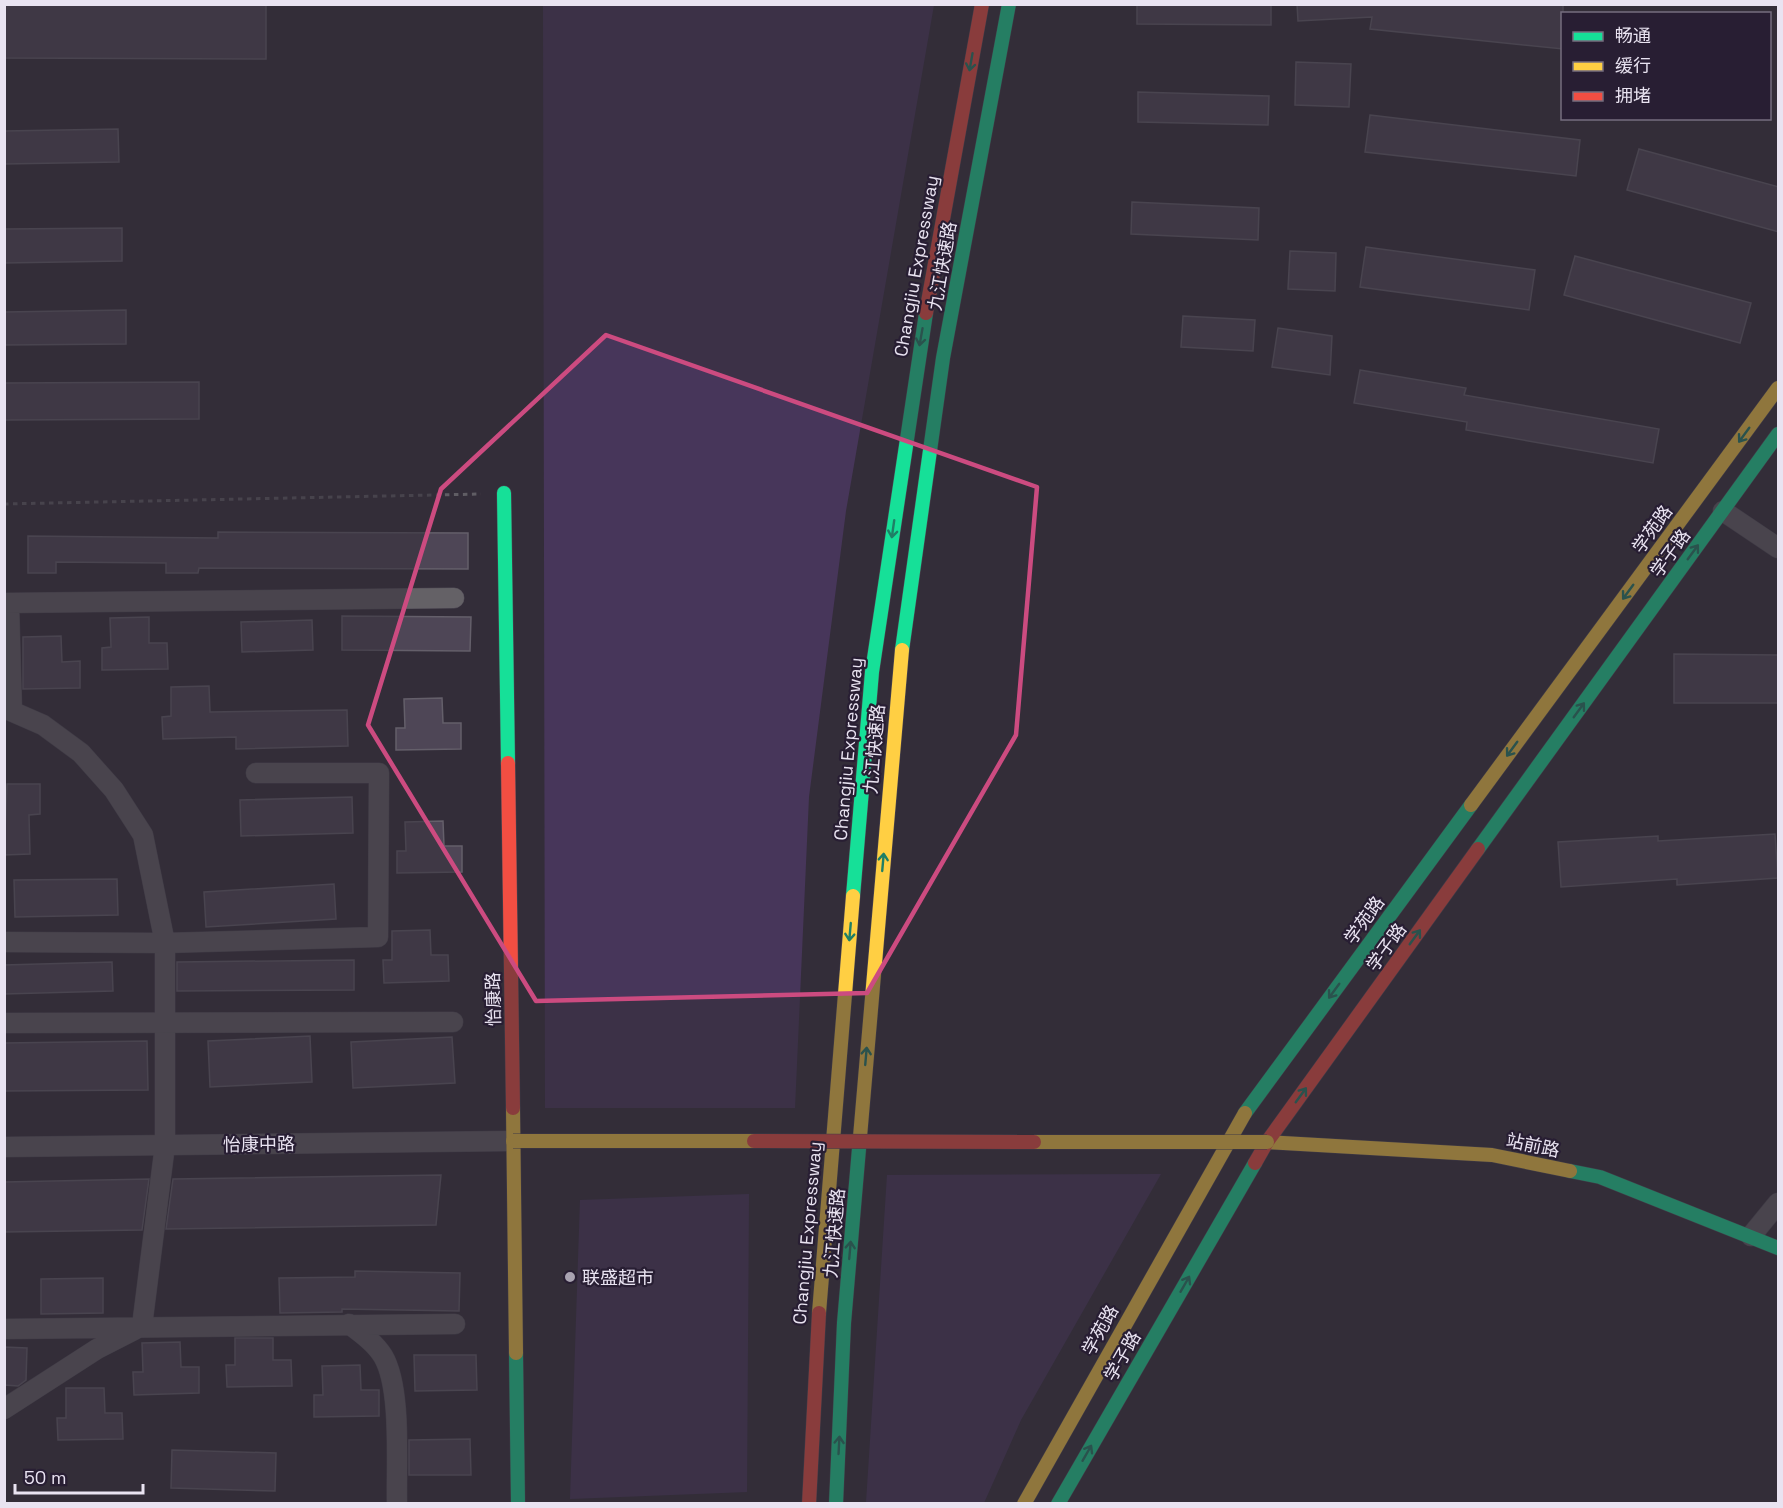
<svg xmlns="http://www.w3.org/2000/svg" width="1783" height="1508" viewBox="0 0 1783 1508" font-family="'Space Grotesk','Noto Sans SC',sans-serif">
<rect width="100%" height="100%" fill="#332d39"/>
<path fill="#47365a" d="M543 5H934L846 511 809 797 795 1108H545Z
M1161 1174 1021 1420 984 1503H866L887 1175Z
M749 1194 747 1492 570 1499 580 1200Z"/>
<path fill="#4e4656" stroke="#645f6a" stroke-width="1.5" d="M4 4H266V59L4 58Z
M1137 4H1271V25L1137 24Z
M1297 4H1563V49L1370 29 1372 17 1298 21Z
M1296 62 1351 64 1349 107 1295 105Z
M1138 92 1269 96 1268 125 1138 122Z
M1370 115 1580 140 1576 176 1365 152Z
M118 129 119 162 4 164V131Z
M1639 149 1779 187V232L1627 190Z
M1132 202 1259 208 1258 240 1131 234Z
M122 228V261L4 263V229Z
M1366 247 1535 270 1529 310 1360 287Z
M1290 251 1336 253 1335 291 1288 289Z
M1575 256 1751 303 1740 343 1564 295Z
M126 310V344L4 345V312Z
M1183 316 1255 320 1253 351 1181 347Z
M1278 328 1332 336 1330 375 1272 367Z
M1360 370 1466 388 1464 395 1659 429 1653 463 1466 430 1467 422 1354 403Z
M199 382V419L4 420V383Z
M218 532 468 533V569L199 568 198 573H166V563L56 562V573H28V536L218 538Z
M342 616 471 617 470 651 342 650Z
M149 617V643H167L168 669 102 670V648L111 647 110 618Z
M312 620 313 650 242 652 241 622Z
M61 636 62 662 80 661V688L23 689V637Z
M1674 654 1779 655V703H1674Z
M209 686 210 712 347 710 348 746 236 749V737L163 739 162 717 171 716V687Z
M442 698 443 723H461V749L396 750V728H405L404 699Z
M7 784H40V814L29 815 30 854 4 855Z
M352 797 353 833 241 836 240 800Z
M443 821 444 846H462V872L397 873V851H406L405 822Z
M1775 834 1778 878 1677 885V879L1561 887 1558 842 1658 836V841Z
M117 879 118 915 15 917 14 880Z
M334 884 336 919 206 927 204 892Z
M430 930 431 955H448L449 981 384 983 383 960H392V931Z
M354 960V990L177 991V962Z
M112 962 113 991 4 994V965Z
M310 1036 312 1082 210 1087 208 1041Z
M452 1037 455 1083 353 1088 351 1042Z
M147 1041 148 1090 4 1091V1043Z
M441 1175 436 1225 166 1229 173 1179Z
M149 1179 142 1230 4 1232V1182Z
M355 1271 460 1273 459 1311 342 1309V1312L280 1313 279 1278 355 1277Z
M103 1278V1313L41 1314V1279Z
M235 1338H273V1360H291L292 1386 227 1387 226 1365H235Z
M180 1342 181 1367H199V1393L134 1395 133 1372H143L142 1343Z
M4 1347 27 1348 26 1380 18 1386 4 1385Z
M414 1355H476L477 1390 415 1391Z
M360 1365 361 1390H379V1416L314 1417V1395H323L322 1366Z
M66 1388H104L105 1413H122L123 1439 58 1440 57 1418H66Z
M470 1439 471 1475H409V1440Z
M172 1450 276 1453 275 1491 171 1488Z"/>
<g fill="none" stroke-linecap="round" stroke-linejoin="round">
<defs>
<path id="street" d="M1723 511 1778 548
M4 603 454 598
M9 603 12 711
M4 708 43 725 81 753 114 790 143 835 165 943V1145L142 1326 97 1349 4 1409
M4 942 165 943 378 937 379 773H256
M4 1023 453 1022
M4 1147 513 1141
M1751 1236 1778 1203
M349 1324C361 1333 375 1343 383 1356 402 1388 396 1465 397 1504
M4 1329 455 1324"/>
<path id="fast" d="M504 493 508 763
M902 650 943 358 1009 4
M1478 849 1778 434
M853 896 872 672 926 313
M1245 1113 1471 805
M1570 1171 1600 1177 1778 1248
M516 1353 518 1504
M836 1504 844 1323 860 1137
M1058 1504 1255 1163"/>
<path id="slow" d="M1471 805 1778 388
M513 1108 516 1353
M860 1137 902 650
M1267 1142 1492 1155 1570 1171
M819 1313 853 896
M1024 1504 1245 1113"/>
<path id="jam" d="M926 313 982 4
M508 763 513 1108
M1255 1163 1267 1142 1478 849
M809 1504 819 1313"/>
</defs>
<use href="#street" stroke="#504b56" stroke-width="21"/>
<use href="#fast" stroke="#504b56" stroke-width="15"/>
<use href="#slow" stroke="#504b56" stroke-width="15"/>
<use href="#jam" stroke="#504b56" stroke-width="15"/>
<path stroke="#605d64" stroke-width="3" stroke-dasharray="4.5 4.5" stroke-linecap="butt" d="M4 504 481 494"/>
<use href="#street" stroke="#646166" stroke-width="20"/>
<use href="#fast" stroke="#16e098" stroke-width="14"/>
<use href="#slow" stroke="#ffcf43" stroke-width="14"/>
<use href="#jam" stroke="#f24e42" stroke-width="14"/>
<defs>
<path id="slow-bridge" d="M513 1141H754
M1034 1142H1267"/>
<path id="jam-bridge" d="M754 1141 1034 1142"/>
</defs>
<use href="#slow-bridge" stroke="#504b56" stroke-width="15" stroke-linecap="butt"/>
<use href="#jam-bridge" stroke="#504b56" stroke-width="15" stroke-linecap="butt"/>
<use href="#slow-bridge" stroke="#ffcf43" stroke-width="14"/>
<use href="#jam-bridge" stroke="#f24e42" stroke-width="14"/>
</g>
<defs><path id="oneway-shaft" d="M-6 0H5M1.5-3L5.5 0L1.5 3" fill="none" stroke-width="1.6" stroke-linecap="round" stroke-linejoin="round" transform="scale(1.5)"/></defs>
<g stroke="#1f7f66">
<use href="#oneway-shaft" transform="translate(971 62) rotate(100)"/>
<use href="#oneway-shaft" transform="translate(921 337) rotate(100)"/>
<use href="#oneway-shaft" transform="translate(1744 435) rotate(126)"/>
<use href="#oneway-shaft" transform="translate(893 529) rotate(98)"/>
<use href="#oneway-shaft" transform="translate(1693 552) rotate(-54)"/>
<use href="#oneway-shaft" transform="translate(1628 592) rotate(126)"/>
<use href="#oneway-shaft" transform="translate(1579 710) rotate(-54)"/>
<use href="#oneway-shaft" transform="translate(1512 749) rotate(126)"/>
<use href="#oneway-shaft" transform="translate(883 862) rotate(-85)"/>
<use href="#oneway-shaft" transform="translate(850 932) rotate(95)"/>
<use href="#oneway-shaft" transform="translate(1415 937) rotate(-54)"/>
<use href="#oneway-shaft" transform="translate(1334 991) rotate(126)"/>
<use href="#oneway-shaft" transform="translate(866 1056) rotate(-85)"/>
<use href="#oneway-shaft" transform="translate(1301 1095) rotate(-54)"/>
<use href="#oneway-shaft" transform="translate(850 1250) rotate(-85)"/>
<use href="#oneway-shaft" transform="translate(1185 1284) rotate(-60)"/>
<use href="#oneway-shaft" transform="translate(839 1445) rotate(-87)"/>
<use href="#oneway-shaft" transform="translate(1087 1453) rotate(-60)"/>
</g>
<path d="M0 0H1783V1508H0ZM606 335 1037 487 1016 735 867 993 536 1001 368 725 441 489Z" fill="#332d39" fill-opacity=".55" fill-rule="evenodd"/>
<path fill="none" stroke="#cc4b80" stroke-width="4.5" stroke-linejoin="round" d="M606 335 1037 487 1016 735 867 993 536 1001 368 725 441 489Z"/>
<circle fill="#a9a3b1" stroke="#281e33" stroke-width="2" cx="570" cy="1277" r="6"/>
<g text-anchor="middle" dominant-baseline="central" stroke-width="4.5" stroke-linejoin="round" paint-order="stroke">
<g font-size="18" fill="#e9e3f1" stroke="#281e33">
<text transform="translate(916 266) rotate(-80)">Changjiu Expressway</text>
<text transform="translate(942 266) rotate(-80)">九江快速路</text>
<text transform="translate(1652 529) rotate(-54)">学苑路</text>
<text transform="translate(1670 553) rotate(-54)">学子路</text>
<text transform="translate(848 749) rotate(-85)">Changjiu Expressway</text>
<text transform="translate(874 749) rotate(-85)">九江快速路</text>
<text transform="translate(1364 920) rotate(-54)">学苑路</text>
<text transform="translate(1386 947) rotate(-54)">学子路</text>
<text transform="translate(493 999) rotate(-91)">怡康路</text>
<text transform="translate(259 1144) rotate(-1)">怡康中路</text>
<text transform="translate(1533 1145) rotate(12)">站前路</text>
<text transform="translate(807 1233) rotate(-85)">Changjiu Expressway</text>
<text transform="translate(834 1233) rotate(-85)">九江快速路</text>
<text transform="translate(1100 1330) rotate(-61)">学苑路</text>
<text transform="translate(1122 1356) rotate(-60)">学子路</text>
</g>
<g font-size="18" fill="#e9e3f1" stroke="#281e33" text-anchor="start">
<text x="582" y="1277">联盛超市</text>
</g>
</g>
<rect width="1783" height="1508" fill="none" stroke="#e9e3f1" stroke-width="12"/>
<rect x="1561" y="12" width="210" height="108" fill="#281e33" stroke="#756d7f" stroke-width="1.5"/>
<rect x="1573" y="32" width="30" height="9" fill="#16e098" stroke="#756d7f" stroke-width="1.5"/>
<text x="1615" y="42" font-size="18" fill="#e9e3f1">畅通</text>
<rect x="1573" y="62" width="30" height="9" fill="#ffcf43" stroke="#756d7f" stroke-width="1.5"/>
<text x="1615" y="72" font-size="18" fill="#e9e3f1">缓行</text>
<rect x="1573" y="92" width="30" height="9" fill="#f24e42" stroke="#756d7f" stroke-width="1.5"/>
<text x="1615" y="102" font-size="18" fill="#e9e3f1">拥堵</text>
<path d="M15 1484v9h128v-9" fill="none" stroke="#e9e3f1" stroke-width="3"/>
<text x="24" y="1484" font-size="18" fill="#e9e3f1" stroke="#281e33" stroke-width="4.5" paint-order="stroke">50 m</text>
</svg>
